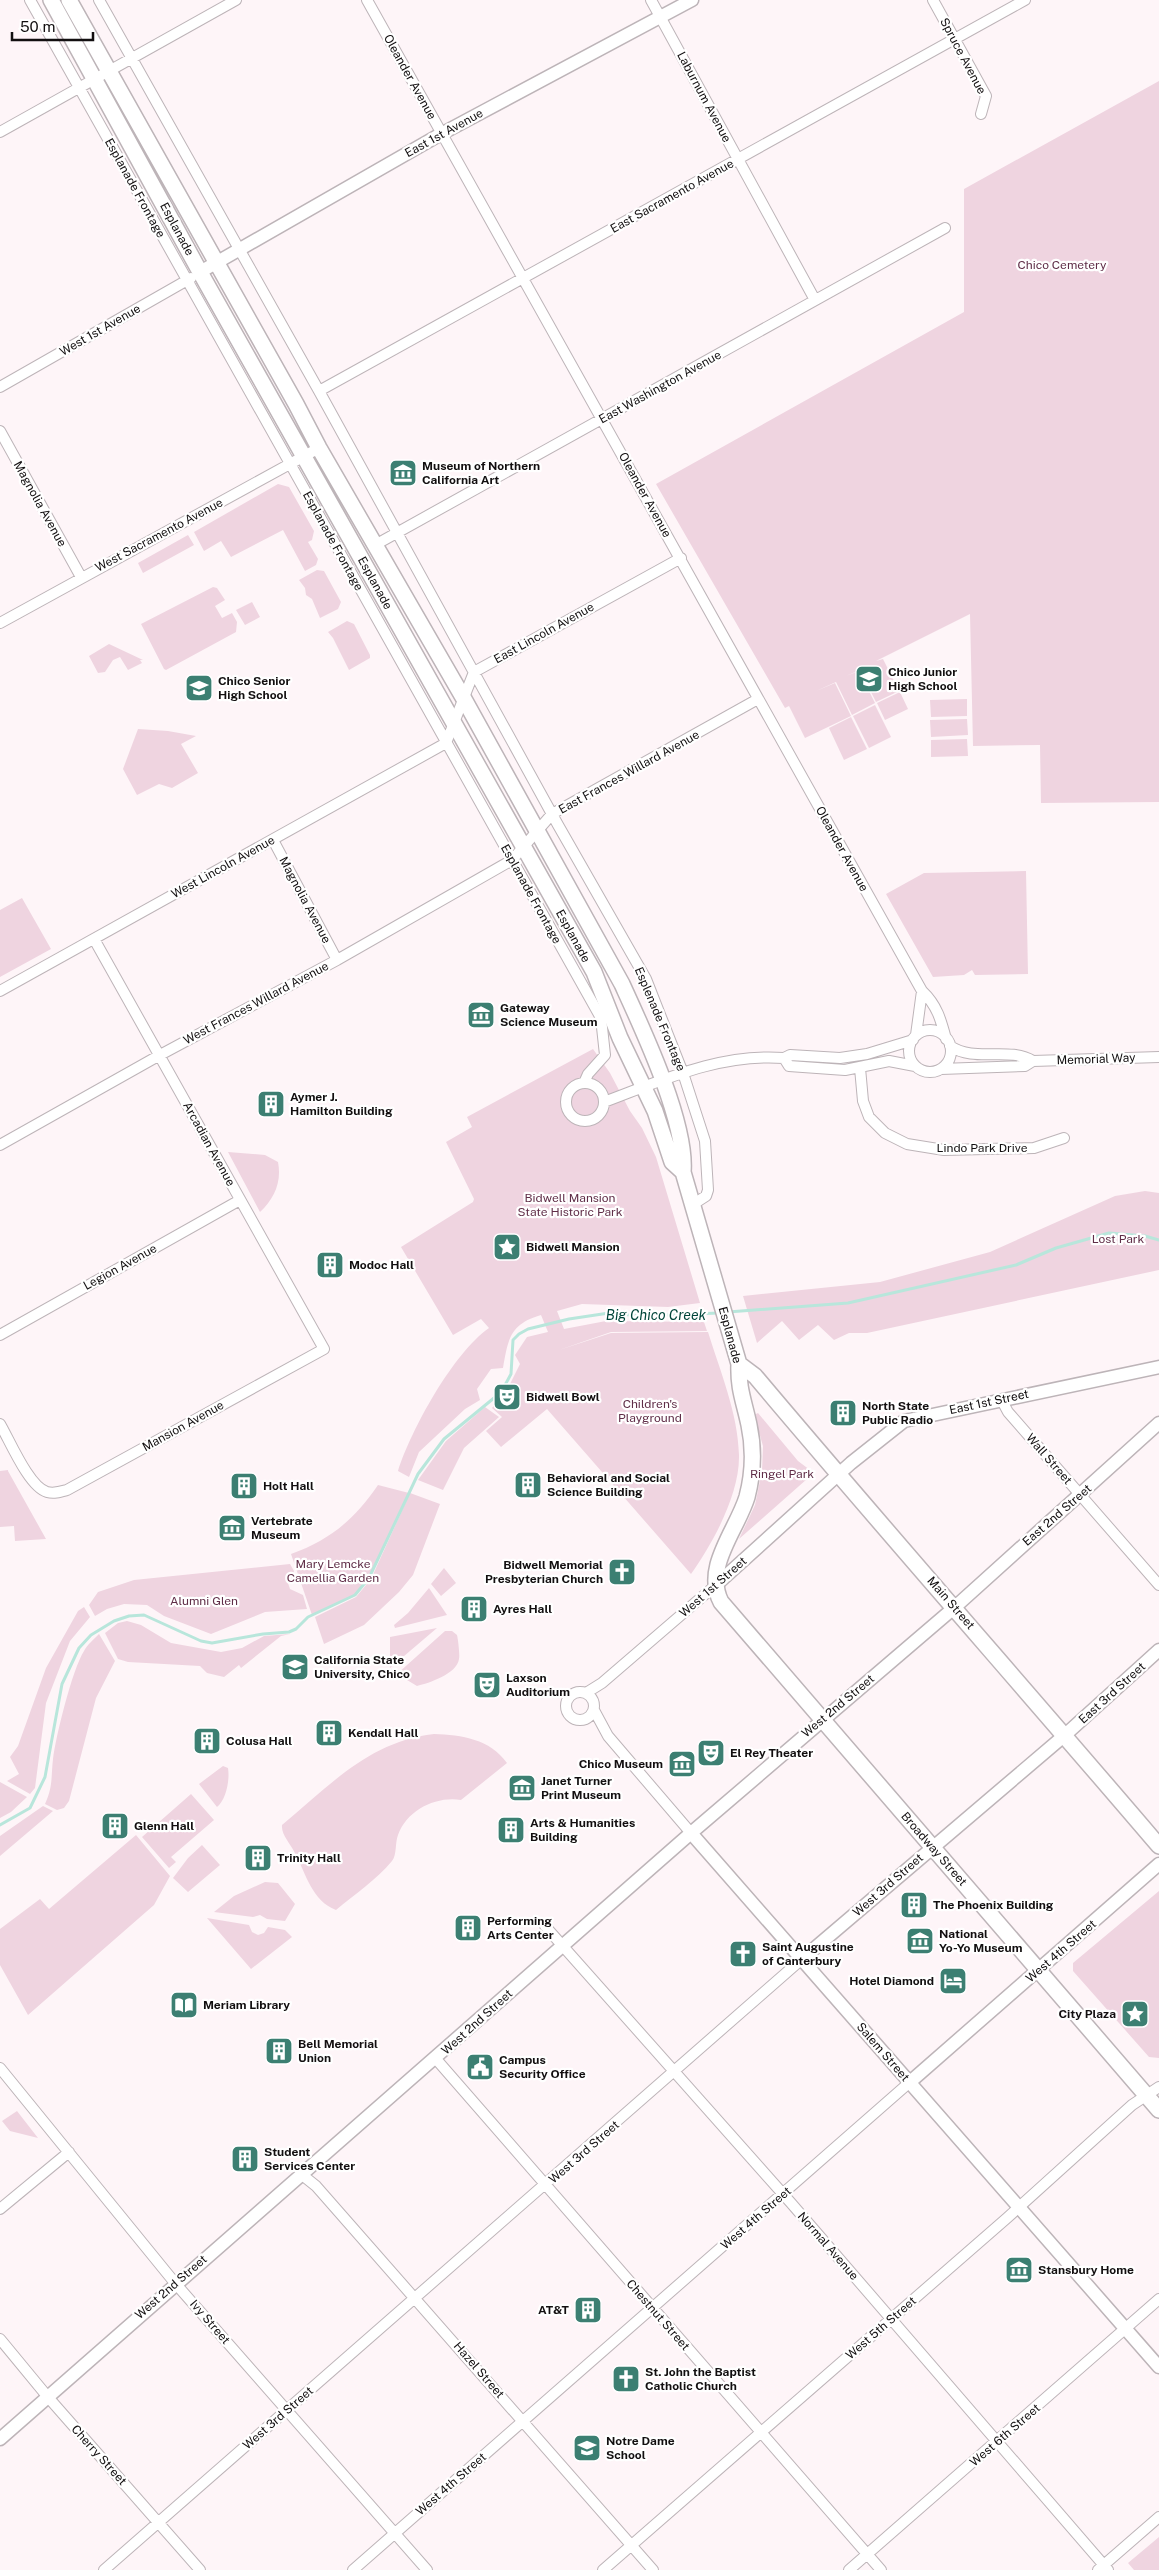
<svg xmlns="http://www.w3.org/2000/svg" width="1159" height="2570" viewBox="0 0 1159 2570" font-family="'Public Sans',sans-serif">
<rect width="100%" height="100%" fill="#fef5f8"/>
<path fill="#efd4e0" d="M1159 81V802L1041 803 1040 745 973 746 970 614 876 661 883 659 899 691 876 702 860 670 846 676 859 671 875 703 852 715 836 682 816 691 835 683 851 716 805 738 789 706 785 708 656 484 964 312V189Z
M278 484 289 487 314 531 312 540 308 542 318 559 316 565 305 571 283 530 231 557 221 541 204 551 194 532Z
M188 535 194 545 143 573 138 563Z
M317 570 324 571 341 602 338 609 320 618 312 599 306 595 305 588 299 580Z
M213 587 217 588 225 600 215 606 222 618 232 613 237 622 236 632 166 670 164 669 141 624Z
M252 602 260 617 245 625 236 610Z
M347 621 354 624 370 655V658L349 670 333 638 328 632Z
M109 644 143 660H140L142 663 128 670 120 657 113 660 105 672 98 673 89 656Z
M900 692 908 709 885 720 877 703Z
M967 699V716L931 717 930 700Z
M875 705 891 737 869 748 853 716Z
M851 717 867 749 844 760 829 728Z
M967 719 968 735 931 737 930 720Z
M138 729 168 731 196 736 181 744 198 773 172 788 159 784 137 795 123 769Z
M967 739 968 756 931 757V740Z
M1026 871 1028 974 975 975 972 970 964 975 933 977 886 894 924 873Z
M22 898 51 949 0 977V910Z
M593 1049 610 1073 630 1111 642 1128 656 1157 700 1303 668 1307 582 1304 557 1311 564 1329 606 1321 704 1322 707 1331 611 1332 559 1350 611 1333 708 1332C720 1371 738 1413 739 1455 740 1494 713 1543 691 1574L547 1409 501 1447 486 1431 502 1417 492 1408 507 1390 520 1364 515 1355 527 1337 548 1332 541 1315C510 1324 508 1339 503 1368L491 1369 477 1389 480 1400 465 1409 419 1452 409 1477 398 1471C411 1430 453 1353 489 1328L481 1319 453 1335 401 1247 473 1202 474 1199 446 1142 472 1127 467 1117Z
M228 1152 265 1155 278 1162C282 1182 274 1199 260 1212Z
M1145 1191 1159 1193V1270L867 1333H849L834 1340 818 1325 799 1340 782 1321 757 1343 743 1296 880 1282 990 1252 1115 1196Z
M485 1407 499 1417 464 1448 443 1490 418 1480 446 1441Z
M758 1413 798 1461 810 1470 807 1479 739 1539 755 1505 762 1471 763 1446 754 1415Z
M8 1470V1471L46 1539 15 1541 14 1526 0 1527V1471Z
M378 1485 409 1493 369 1578 355 1595 312 1615 291 1554C330 1540 355 1519 378 1485Z
M410 1493 440 1504 413 1575 399 1592 364 1625 324 1644 315 1617 356 1597 371 1579Z
M290 1564 294 1571 293 1579 288 1583 290 1589 303 1595 307 1609 265 1612 211 1634 164 1616 147 1605 124 1604 107 1609 95 1616 89 1605 98 1592 134 1580Z
M444 1568 456 1583 441 1596 431 1584Z
M429 1588 447 1615 395 1628 394 1625 408 1613Z
M84 1607 90 1617 70 1641 46 1703 35 1788 30 1794 7 1781 19 1774 10 1757 18 1746 46 1668 78 1611Z
M127 1621 141 1625 171 1643 221 1652 242 1648 264 1636 290 1634 281 1636 241 1668 239 1665 224 1677 207 1673 200 1666 128 1662 118 1659 105 1633 118 1623Z
M437 1628 390 1668V1637Z
M445 1631H452L457 1635C458 1639 460 1655 459 1659 457 1674 429 1683 417 1686L397 1674Z
M99 1634 115 1661 96 1698 69 1801 64 1808 57 1810 45 1804C53 1787 51 1777 53 1759 56 1736 72 1670 84 1651 87 1645 94 1639 99 1634Z
M434 1734C462 1735 490 1739 507 1763L461 1800C436 1796 407 1810 398 1835 395 1842 397 1855 392 1861 377 1879 354 1895 336 1910 312 1901 306 1874 295 1853 291 1844 281 1835 282 1825 330 1785 370 1741 434 1734Z
M223 1766 228 1768C230 1780 226 1800 217 1807L199 1784Z
M0 1782 27 1797 11 1812 0 1818Z
M191 1794 214 1820 171 1857 176 1862 169 1868 142 1837Z
M43 1806 53 1811 0 1856V1836Z
M136 1835 170 1876 154 1905 28 2015 0 1965V1929L40 1899 49 1909Z
M202 1845 220 1865 188 1892 173 1878 188 1858Z
M265 1882 278 1883 295 1904 285 1921 267 1919 260 1915 253 1917 214 1912 234 1896Z
M1159 1891V2058L1149 2057 1073 1971V1963Z
M207 1918 249 1925 252 1932 258 1935 264 1933 268 1927 285 1930 292 1937 251 1969Z
M17 2111 38 2138 10 2131 2 2121Z
M1159 2537V2570H1134L1128 2563Z"/>
<g fill="none" stroke-linecap="round" stroke-linejoin="round">
<path stroke="#b8e6db" stroke-width="3" d="M728 1312 848 1303 1016 1265 1056 1248 1109 1233 1145 1236 1159 1240
M0 1825 30 1808 45 1777 62 1684 79 1648 91 1635 114 1621 129 1616 144 1615 201 1641 212 1643 263 1634 289 1632 296 1629 308 1617 355 1595 369 1578 418 1474 444 1439 494 1398 504 1387 511 1374 513 1340 519 1334 528 1329 569 1319 609 1313 642 1316 719 1313"/>
<defs>
<path id="minor" d="M30 0 601 1018 605 1055 588 1074 584 1083
M99 0 319 391 558 825 646 979 683 1073 705 1141 708 1190 706 1196 692 1205
M367 0 922 991C937 1005 941 1020 946 1039
M651 0 815 300
M933 0 986 96 981 114
M0 132 236 0
M0 387 191 278
M319 391 1025 0
M0 431 81 577
M375 545 945 228
M0 623 319 448
M446 743 474 672 681 558
M273 840 337 960
M0 991 446 743
M909 1051a21 21 0 1 1 42 0a21 21 0 1 1-42 0Z
M916 1035 922 991
M950 1046C975 1063 1008 1046 1033 1061L1159 1057
M784 1058 789 1066 845 1070 889 1061 915 1066
M860 1068 863 1101 869 1117 885 1133 907 1144 944 1150 1034 1148 1064 1138
M941 1069 1025 1066 1033 1061
M566 1102a19 19 0 1 1 38 0a19 19 0 1 1-38 0Z
M604 1102C663 1080 720 1053 784 1058L790 1055 840 1058 867 1054 913 1040
M0 1145 160 1055 337 960 512 860 552 814 758 699
M0 1335 240 1200
M1001 1399 1008 1412 1159 1585
M0 1424C10 1441 29 1487 47 1492 54 1494 60 1492 67 1490L324 1349 94 939
M566 1706a14 14 0 1 1 28 0a14 14 0 1 1-28 0Z
M586 1693 602 1683 717 1584
M594 1710 608 1736 691 1833
M545 1926 791 2203 1108 2570
M436 2059 881 2570
M0 2068 175 2283 427 2570
M301 2174 316 2186 653 2570
M0 2209 69 2152
M0 2339 47 2396 200 2570
M104 2570 802 1959
M353 2570 910 2082
M603 2570 1007 2218 1132 2105 1159 2087
M849 2570 1159 2299
M1098 2570 1159 2517"/>
<path id="tertiary" d="M200 272 441 134 692 0
M717 1584 851 1463 904 1421 1159 1367
M691 1833 1159 2367
M802 1959 1065 1735 1159 1650
M910 2082 1159 1864
M0 2439 691 1833 955 1607 1159 1423"/>
<path id="secondary" d="M51 0 200 272 594 972 620 1038 655 1111 672 1162 683 1172
M69 0 296 404 319 448 464 699 622 984C643 1030 687 1123 683 1172L739 1364C738 1389 744 1401 749 1425 754 1448 753 1474 747 1497 737 1530 703 1567 721 1602L1159 2110
M739 1364 755 1376C888 1534 1025 1689 1159 1846"/>
</defs>
<use href="#minor" stroke="#bdb4b8" stroke-width="12"/>
<use href="#tertiary" stroke="#bdb4b8" stroke-width="15"/>
<use href="#secondary" stroke="#bdb4b8" stroke-width="18"/>
<use href="#minor" stroke="#fff" stroke-width="10"/>
<use href="#tertiary" stroke="#fff" stroke-width="12"/>
<use href="#secondary" stroke="#fff" stroke-width="15"/>
</g>
<defs>
<symbol id="museum-square" viewBox="-11 -11 22 22"><rect x="-9" y="-9" width="18" height="18" rx="4" fill="#3c7f72" stroke="#fff"/><path d="M0-6L6-3V-2H-6V-3ZM-5-1h2V3h-2ZM-1-1h2V3h-2ZM3-1h2V3H3ZM-6 4H6V6H-6Z" fill="#fff"/></symbol>
<symbol id="school-square" viewBox="-11 -11 22 22"><rect x="-9" y="-9" width="18" height="18" rx="4" fill="#3c7f72" stroke="#fff"/><path d="M0-5L7-2L0 1L-7-2ZM-4 1L0 2.5L4 1V4Q0 6-4 4Z" fill="#fff"/></symbol>
<symbol id="building-square" viewBox="-11 -11 22 22"><rect x="-9" y="-9" width="18" height="18" rx="4" fill="#3c7f72" stroke="#fff"/><path d="M-4-6H4V6H1V3H-1V6H-4ZM-2.5-4.3h1.7v1.8h-1.7ZM.8-4.3h1.7v1.8H.8ZM-2.5-1h1.7V.8h-1.7ZM.8-1h1.7V.8H.8Z" fill="#fff"/></symbol>
<symbol id="sight-square" viewBox="-11 -11 22 22"><rect x="-9" y="-9" width="18" height="18" rx="4" fill="#3c7f72" stroke="#fff"/><path d="M0-6L1.8-2.2L6-1.7L2.9 1.2L3.7 5.4L0 3.3L-3.7 5.4L-2.9 1.2L-6-1.7L-1.8-2.2Z" fill="#fff"/></symbol>
<symbol id="theatre-square" viewBox="-11 -11 22 22"><rect x="-9" y="-9" width="18" height="18" rx="4" fill="#3c7f72" stroke="#fff"/><path d="M-5-5.5Q0-4 5-5.5V0Q5 5 0 6Q-5 5-5 0ZM-3.3-2.5H-1v1.5H-3.3ZM1-2.5H3.3v1.5H1ZM-2.8 1Q0 5.5 2.8 1Z" fill="#fff"/></symbol>
<symbol id="church-square" viewBox="-11 -11 22 22"><rect x="-9" y="-9" width="18" height="18" rx="4" fill="#3c7f72" stroke="#fff"/><path d="M-1.2-6h2.4v3.5h3.3v2.4h-3.3V6h-2.4V-.1h-3.3v-2.4h3.3Z" fill="#fff"/></symbol>
<symbol id="university-square" viewBox="-11 -11 22 22"><rect x="-9" y="-9" width="18" height="18" rx="4" fill="#3c7f72" stroke="#fff"/><path d="M0-5L7-2L0 1L-7-2ZM-4 1L0 2.5L4 1V4Q0 6-4 4Z" fill="#fff"/></symbol>
<symbol id="hotel-square" viewBox="-11 -11 22 22"><rect x="-9" y="-9" width="18" height="18" rx="4" fill="#3c7f72" stroke="#fff"/><path d="M-6-4.5h1.5V1H6V5H4.5V3h-9V5H-6ZM-4 0a1.8 1.8 0 1 1 3.6 0ZM.5 0V-2.5h3Q6-2.5 6 0Z" fill="#fff"/></symbol>
<symbol id="library-square" viewBox="-11 -11 22 22"><rect x="-9" y="-9" width="18" height="18" rx="4" fill="#3c7f72" stroke="#fff"/><path d="M-6-4Q-3-5.5-.7-3.5V5Q-3 3-6 4ZM6-4Q3-5.5 .7-3.5V5Q3 3 6 4Z" fill="#fff"/></symbol>
<symbol id="civic-square" viewBox="-11 -11 22 22"><rect x="-9" y="-9" width="18" height="18" rx="4" fill="#3c7f72" stroke="#fff"/><path d="M-.6-6.5H3V-4.5H.6V-3L4-1V1h2V6H-6V1h2V-1L-.6-3ZM-1.2 2.5V6h2.4V2.5Z" fill="#fff"/></symbol>
</defs>
<g fill-rule="evenodd">
<use href="#museum-square" x="387" y="457" width="32" height="32"/>
<use href="#school-square" x="853" y="663" width="32" height="32"/>
<use href="#school-square" x="183" y="672" width="32" height="32"/>
<use href="#museum-square" x="465" y="999" width="32" height="32"/>
<use href="#building-square" x="255" y="1088" width="32" height="32"/>
<use href="#sight-square" x="491" y="1231" width="32" height="32"/>
<use href="#building-square" x="314" y="1249" width="32" height="32"/>
<use href="#theatre-square" x="491" y="1381" width="32" height="32"/>
<use href="#building-square" x="827" y="1397" width="32" height="32"/>
<use href="#building-square" x="512" y="1469" width="32" height="32"/>
<use href="#building-square" x="228" y="1470" width="32" height="32"/>
<use href="#museum-square" x="216" y="1512" width="32" height="32"/>
<use href="#church-square" x="606" y="1556" width="32" height="32"/>
<use href="#building-square" x="458" y="1593" width="32" height="32"/>
<use href="#university-square" x="279" y="1651" width="32" height="32"/>
<use href="#theatre-square" x="471" y="1669" width="32" height="32"/>
<use href="#building-square" x="313" y="1717" width="32" height="32"/>
<use href="#building-square" x="191" y="1725" width="32" height="32"/>
<use href="#theatre-square" x="695" y="1737" width="32" height="32"/>
<use href="#museum-square" x="666" y="1748" width="32" height="32"/>
<use href="#museum-square" x="506" y="1772" width="32" height="32"/>
<use href="#building-square" x="99" y="1810" width="32" height="32"/>
<use href="#building-square" x="495" y="1814" width="32" height="32"/>
<use href="#building-square" x="242" y="1842" width="32" height="32"/>
<use href="#building-square" x="898" y="1889" width="32" height="32"/>
<use href="#building-square" x="452" y="1912" width="32" height="32"/>
<use href="#museum-square" x="904" y="1925" width="32" height="32"/>
<use href="#church-square" x="727" y="1938" width="32" height="32"/>
<use href="#hotel-square" x="937" y="1965" width="32" height="32"/>
<use href="#library-square" x="168" y="1989" width="32" height="32"/>
<use href="#sight-square" x="1119" y="1998" width="32" height="32"/>
<use href="#building-square" x="263" y="2035" width="32" height="32"/>
<use href="#civic-square" x="464" y="2051" width="32" height="32"/>
<use href="#building-square" x="229" y="2143" width="32" height="32"/>
<use href="#museum-square" x="1003" y="2254" width="32" height="32"/>
<use href="#building-square" x="572" y="2294" width="32" height="32"/>
<use href="#church-square" x="610" y="2363" width="32" height="32"/>
<use href="#school-square" x="571" y="2432" width="32" height="32"/>
</g>
<g text-anchor="middle" dominant-baseline="central" stroke-width="4.5" stroke-linejoin="round" paint-order="stroke">
<g font-size="12" fill="#120f10" stroke="#fff">
<text transform="translate(963 56) rotate(62)">Spruce Avenue</text>
<text transform="translate(410 77) rotate(61)">Oleander Avenue</text>
<text transform="translate(704 97) rotate(62)">Laburnum Avenue</text>
<text transform="translate(444 133) rotate(-29)">East 1st Avenue</text>
<text transform="translate(135 188) rotate(61)">Esplanade Frontage</text>
<text transform="translate(672 196) rotate(-29)">East Sacramento Avenue</text>
<text transform="translate(177 229) rotate(62)">Esplanade</text>
<text transform="translate(100 330) rotate(-30)">West 1st Avenue</text>
<text transform="translate(660 387) rotate(-29)">East Washington Avenue</text>
<text transform="translate(645 495) rotate(61)">Oleander Avenue</text>
<text transform="translate(40 504) rotate(61)">Magnolia Avenue</text>
<text transform="translate(159 535) rotate(-28)">West Sacramento Avenue</text>
<text transform="translate(333 541) rotate(61)">Esplanade Frontage</text>
<text transform="translate(375 583) rotate(61)">Esplanade</text>
<text transform="translate(544 633) rotate(-29)">East Lincoln Avenue</text>
<text transform="translate(629 772) rotate(-29)">East Frances Willard Avenue</text>
<text transform="translate(842 849) rotate(61)">Oleander Avenue</text>
<text transform="translate(223 867) rotate(-29)">West Lincoln Avenue</text>
<text transform="translate(531 894) rotate(61)">Esplanade Frontage</text>
<text transform="translate(305 900) rotate(62)">Magnolia Avenue</text>
<text transform="translate(573 936) rotate(61)">Esplanade</text>
<text transform="translate(256 1003) rotate(-28)">West Frances Willard Avenue</text>
<text transform="translate(660 1019) rotate(67)">Esplenade Frontage</text>
<text transform="translate(1096 1059) rotate(-2)">Memorial Way</text>
<text transform="translate(209 1144) rotate(61)">Arcadian Avenue</text>
<text x="982" y="1148">Lindo Park Drive</text>
<text transform="translate(120 1267) rotate(-29)">Legion Avenue</text>
<text transform="translate(730 1335) rotate(75)">Esplanade</text>
<text transform="translate(989 1402) rotate(-12)">East 1st Street</text>
<text transform="translate(183 1426) rotate(-29)">Mansion Avenue</text>
<text transform="translate(1049 1459) rotate(49)">Wall Street</text>
<text transform="translate(1057 1515) rotate(-41)">East 2nd Street</text>
<text transform="translate(713 1587) rotate(-41)">West 1st Street</text>
<text transform="translate(951 1603) rotate(49)">Main Street</text>
<text transform="translate(1112 1693) rotate(-42)">East 3rd Street</text>
<text transform="translate(838 1706) rotate(-40)">West 2nd Street</text>
<text transform="translate(934 1849) rotate(49)">Broadway Street</text>
<text transform="translate(888 1885) rotate(-41)">West 3rd Street</text>
<text transform="translate(1061 1951) rotate(-41)">West 4th Street</text>
<text transform="translate(477 2022) rotate(-42)">West 2nd Street</text>
<text transform="translate(883 2052) rotate(49)">Salem Street</text>
<text transform="translate(584 2152) rotate(-41)">West 3rd Street</text>
<text transform="translate(756 2218) rotate(-41)">West 4th Street</text>
<text transform="translate(828 2246) rotate(49)">Normal Avenue</text>
<text transform="translate(171 2287) rotate(-41)">West 2nd Street</text>
<text transform="translate(658 2315) rotate(49)">Chestnut Street</text>
<text transform="translate(210 2322) rotate(49)">Ivy Street</text>
<text transform="translate(881 2328) rotate(-41)">West 5th Street</text>
<text transform="translate(479 2370) rotate(49)">Hazel Street</text>
<text transform="translate(278 2418) rotate(-41)">West 3rd Street</text>
<text transform="translate(1005 2435) rotate(-41)">West 6th Street</text>
<text transform="translate(99 2455) rotate(48)">Cherry Street</text>
<text transform="translate(451 2484) rotate(-41)">West 4th Street</text>
</g>
<g font-size="12" fill="#602e48" stroke="#fff">
<text x="1062" y="265">Chico Cemetery</text>
<text x="570" y="1198">Bidwell Mansion<tspan x="570" dy="14">State Historic Park</tspan></text>
<text x="1118" y="1239">Lost Park</text>
<text x="650" y="1404">Children's<tspan x="650" dy="14">Playground</tspan></text>
<text x="782" y="1474">Ringel Park</text>
<text x="333" y="1564">Mary Lemcke<tspan x="333" dy="14">Camellia Garden</tspan></text>
<text x="204" y="1601">Alumni Glen</text>
</g>
<g font-size="12" font-weight="bold" fill="#120f10" stroke="#fff" text-anchor="start">
<text x="422" y="466">Museum of Northern<tspan x="422" dy="14">California Art</tspan></text>
<text x="888" y="672">Chico Junior<tspan x="888" dy="14">High School</tspan></text>
<text x="218" y="681">Chico Senior<tspan x="218" dy="14">High School</tspan></text>
<text x="500" y="1008">Gateway<tspan x="500" dy="14">Science Museum</tspan></text>
<text x="290" y="1097">Aymer J.<tspan x="290" dy="14">Hamilton Building</tspan></text>
<text x="526" y="1247">Bidwell Mansion</text>
<text x="349" y="1265">Modoc Hall</text>
<text x="526" y="1397">Bidwell Bowl</text>
<text x="862" y="1406">North State<tspan x="862" dy="14">Public Radio</tspan></text>
<text x="547" y="1478">Behavioral and Social<tspan x="547" dy="14">Science Building</tspan></text>
<text x="263" y="1486">Holt Hall</text>
<text x="251" y="1521">Vertebrate<tspan x="251" dy="14">Museum</tspan></text>
<text x="603" y="1565" text-anchor="end">Bidwell Memorial<tspan x="603" dy="14">Presbyterian Church</tspan></text>
<text x="493" y="1609">Ayres Hall</text>
<text x="314" y="1660">California State<tspan x="314" dy="14">University, Chico</tspan></text>
<text x="506" y="1678">Laxson<tspan x="506" dy="14">Auditorium</tspan></text>
<text x="348" y="1733">Kendall Hall</text>
<text x="226" y="1741">Colusa Hall</text>
<text x="730" y="1753">El Rey Theater</text>
<text x="663" y="1764" text-anchor="end">Chico Museum</text>
<text x="541" y="1781">Janet Turner<tspan x="541" dy="14">Print Museum</tspan></text>
<text x="530" y="1823">Arts &amp; Humanities<tspan x="530" dy="14">Building</tspan></text>
<text x="134" y="1826">Glenn Hall</text>
<text x="277" y="1858">Trinity Hall</text>
<text x="933" y="1905">The Phoenix Building</text>
<text x="487" y="1921">Performing<tspan x="487" dy="14">Arts Center</tspan></text>
<text x="939" y="1934">National<tspan x="939" dy="14">Yo-Yo Museum</tspan></text>
<text x="762" y="1947">Saint Augustine<tspan x="762" dy="14">of Canterbury</tspan></text>
<text x="934" y="1981" text-anchor="end">Hotel Diamond</text>
<text x="203" y="2005">Meriam Library</text>
<text x="1116" y="2014" text-anchor="end">City Plaza</text>
<text x="298" y="2044">Bell Memorial<tspan x="298" dy="14">Union</tspan></text>
<text x="499" y="2060">Campus<tspan x="499" dy="14">Security Office</tspan></text>
<text x="264" y="2152">Student<tspan x="264" dy="14">Services Center</tspan></text>
<text x="1038" y="2270">Stansbury Home</text>
<text x="569" y="2310" text-anchor="end">AT&amp;T</text>
<text x="645" y="2372">St. John the Baptist<tspan x="645" dy="14">Catholic Church</tspan></text>
<text x="606" y="2441">Notre Dame<tspan x="606" dy="14">School</tspan></text>
</g>
<g font-size="14" font-style="italic" fill="#00453a" stroke="#fff">
<text x="656" y="1315">Big Chico Creek</text>
</g>
</g>
<path d="M12 32v8h81v-8" fill="none" stroke="#120f10" stroke-width="2.5"/>
<text x="20" y="32" font-size="15" fill="#120f10" stroke="#ffffff" stroke-width="4" paint-order="stroke">50 m</text>
</svg>
